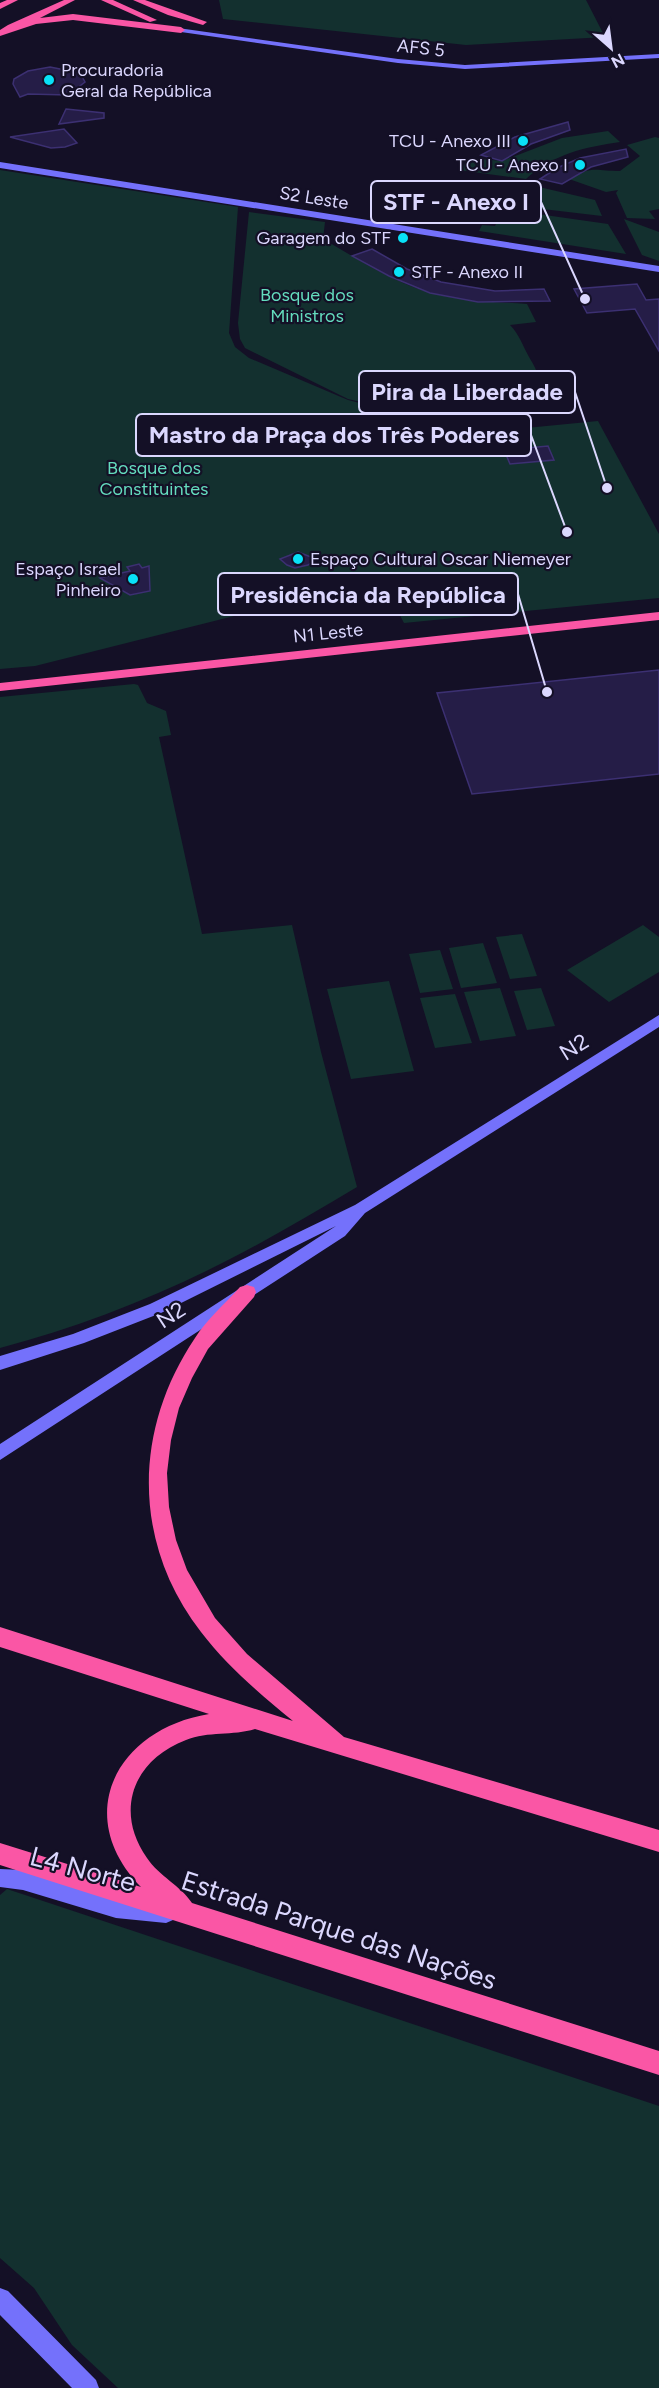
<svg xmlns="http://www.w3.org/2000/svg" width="659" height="2388" viewBox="0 0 659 2388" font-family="Figtree,sans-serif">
<rect width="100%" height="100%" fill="#141026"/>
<path fill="#13302f" d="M219 0H586L605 37 466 45 223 19Z
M608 131 620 142C585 147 553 154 526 179L458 170 471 158 502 161 562 138Z
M655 137 659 138V209L649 211 655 219 627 218 616 193 618 190 606 192 569 179C592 165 596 171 620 171L640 156 627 145Z
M0 170 238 207 229 333 235 347 249 358 348 400 387 410 484 424 473 433 598 421 659 534V598L404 623 381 579 35 666 0 669Z
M539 187 595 200 602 216 517 206 527 189Z
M503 209 608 224 626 254 479 231 482 225 495 226Z
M249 212 325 222 323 239C358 259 392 282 431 293 462 301 495 302 527 304L536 322 510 325C519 334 523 346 529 357 532 362 536 368 537 374 544 400 513 413 494 420L388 408 348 399 245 348 240 339 238 323Z
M624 219 659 232V261L642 255Z
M134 684 138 685 147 703 166 711 171 735 159 737 202 934 292 925 321 1052 357 1187C315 1212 273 1237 230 1259 157 1297 79 1327 0 1348V697Z
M643 925 659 937V972L609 1002 567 970Z
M522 934 537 976 510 979 496 937Z
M483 943 497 983 461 988 449 948Z
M440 950 453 989 420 993 409 954Z
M389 981 414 1071 351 1079 327 989Z
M500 988 516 1036 480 1041 464 992Z
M541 988 555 1026 527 1030 514 991Z
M455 994 472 1043 435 1048 420 998Z
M7 1889 659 2106V2388H118L72 2345 34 2288 0 2258V1895Z"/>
<path fill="#251d47" stroke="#3c3072" stroke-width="1.5" d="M50 67 80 73 85 82 68 95 28 94 20 97 13 84 14 79 28 71Z
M66 109 104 113V118L59 124Z
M568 122 570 130 531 144 502 161 481 155 515 137Z
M64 129 77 143 65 147 51 148 10 137Z
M626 149 628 157 591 167 562 184 540 179 557 168 580 158Z
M372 249 407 269 441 282 495 291 544 289 550 301 478 302 430 293 389 276 352 256Z
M637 284 646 300 659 299V351L635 309 587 313 574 289Z
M548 446 554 460 510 464 504 450Z
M298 552 316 559 308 565 295 568 287 565 280 559Z
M139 564 142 568 149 566 150 591 130 595 100 578 130 571 127 567Z
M659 670V774L472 794 437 693Z"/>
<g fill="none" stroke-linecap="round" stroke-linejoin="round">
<path fill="#7471fb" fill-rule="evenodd" d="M178 28 398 59 465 65 659 54V58L465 69 398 63 181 32Z
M0 162 659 266V272L0 168Z
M659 1015V1027L365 1213 345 1236 0 1460V1444L336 1226 161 1313 84 1343 0 1370V1356L73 1334 150 1304 355 1205Z
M0 1869 23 1870 116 1898 166 1903 173 1906 176 1913 173 1920 166 1923 116 1918 23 1890 0 1887Z
M0 2288 8 2291 96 2380 99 2388H72L0 2315Z"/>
<path fill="#fa56a5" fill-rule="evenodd" d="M7 0H18L0 9V3Z
M64 0H75L40 18 73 14 181 27 185 30 181 33 73 20 36 24 0 36V30L8 25Z
M101 0H113L157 20 150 22Z
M133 0H145L207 22 203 25 168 15Z
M659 612V620L0 691V683Z
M247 1285 254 1287 256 1292 254 1297 208 1349 192 1378 179 1408 171 1440 167 1473 169 1507 176 1540 187 1570 215 1618 247 1654 344 1737 659 1830V1852L255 1729C233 1736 208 1731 186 1740 133 1760 114 1811 147 1858 159 1876 181 1886 192 1903L659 2051V2075L0 1865V1843L141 1887C71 1815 117 1729 209 1714L0 1647V1627L293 1721C260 1694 227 1666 201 1632 132 1543 133 1430 195 1338 207 1319 225 1304 240 1287Z"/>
</g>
<g fill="#09e1f7" stroke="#141026" stroke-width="2">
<circle cx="49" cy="80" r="6"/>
<circle cx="523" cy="141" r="6"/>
<circle cx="580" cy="165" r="6"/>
<circle cx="403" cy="238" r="6"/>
<circle cx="399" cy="272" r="6"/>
<circle cx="298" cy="559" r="6"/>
<circle cx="133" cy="579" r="6"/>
</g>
<g text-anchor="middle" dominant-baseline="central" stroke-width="4.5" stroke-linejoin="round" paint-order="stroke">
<g font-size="18" fill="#dbd7fe" stroke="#141026">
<text transform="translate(421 48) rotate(6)">AFS 5</text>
<text transform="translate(314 198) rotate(9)">S2 Leste</text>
<text transform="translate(328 633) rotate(-6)">N1 Leste</text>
</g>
<g font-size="18" fill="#dbd7fe" stroke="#141026" text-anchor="end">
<text x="61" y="70" text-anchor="start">Procuradoria<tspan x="61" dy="21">Geral da República</tspan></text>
<text x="511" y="141">TCU - Anexo III</text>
<text x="568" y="165">TCU - Anexo I</text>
<text x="391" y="238">Garagem do STF</text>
<text x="411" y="272" text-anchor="start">STF - Anexo II</text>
<text x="310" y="559" text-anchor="start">Espaço Cultural Oscar Niemeyer</text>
<text x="121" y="569">Espaço Israel<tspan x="121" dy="21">Pinheiro</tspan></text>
</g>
<g font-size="18" fill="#64dcbe" stroke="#141026">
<text x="307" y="295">Bosque dos<tspan x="307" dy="21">Ministros</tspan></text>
<text x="154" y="468">Bosque dos<tspan x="154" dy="21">Constituintes</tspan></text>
</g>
<g font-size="22" fill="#dbd7fe" stroke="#141026">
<text transform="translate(574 1047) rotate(-32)">N2</text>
<text transform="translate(171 1315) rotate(-33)">N2</text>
</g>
<g font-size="27" fill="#dbd7fe" stroke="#141026">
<text transform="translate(83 1869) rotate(15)">L4 Norte</text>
<text transform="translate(339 1930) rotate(18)">Estrada Parque das Nações</text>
</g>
</g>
<path fill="none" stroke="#dbd7fe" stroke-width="2" d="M585 299L541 202M607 488L575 392M567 532L531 435M547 692L518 594"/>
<g fill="#dbd7fe" stroke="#141026" stroke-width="2">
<circle cx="585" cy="299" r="6"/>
<circle cx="607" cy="488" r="6"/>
<circle cx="567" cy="532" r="6"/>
<circle cx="547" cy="692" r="6"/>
</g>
<g fill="#141026" stroke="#dbd7fe" stroke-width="2">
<rect x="371" y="181" width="170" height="42" rx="6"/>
<rect x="359" y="371" width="216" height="42" rx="6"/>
<rect x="136" y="414" width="395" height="42" rx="6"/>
<rect x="218" y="573" width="300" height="42" rx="6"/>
</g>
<g font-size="24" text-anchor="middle" font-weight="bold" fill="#dbd7fe">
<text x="456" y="210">STF - Anexo I</text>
<text x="467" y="400">Pira da Liberdade</text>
<text x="334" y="443">Mastro da Praça dos Três Poderes</text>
<text x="368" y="603">Presidência da República</text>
</g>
<g transform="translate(611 48) rotate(152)" stroke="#141026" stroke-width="4.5" paint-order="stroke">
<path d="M0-4.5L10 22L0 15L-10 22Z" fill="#dbd7fe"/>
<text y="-9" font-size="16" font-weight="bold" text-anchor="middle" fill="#dbd7fe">N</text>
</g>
</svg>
